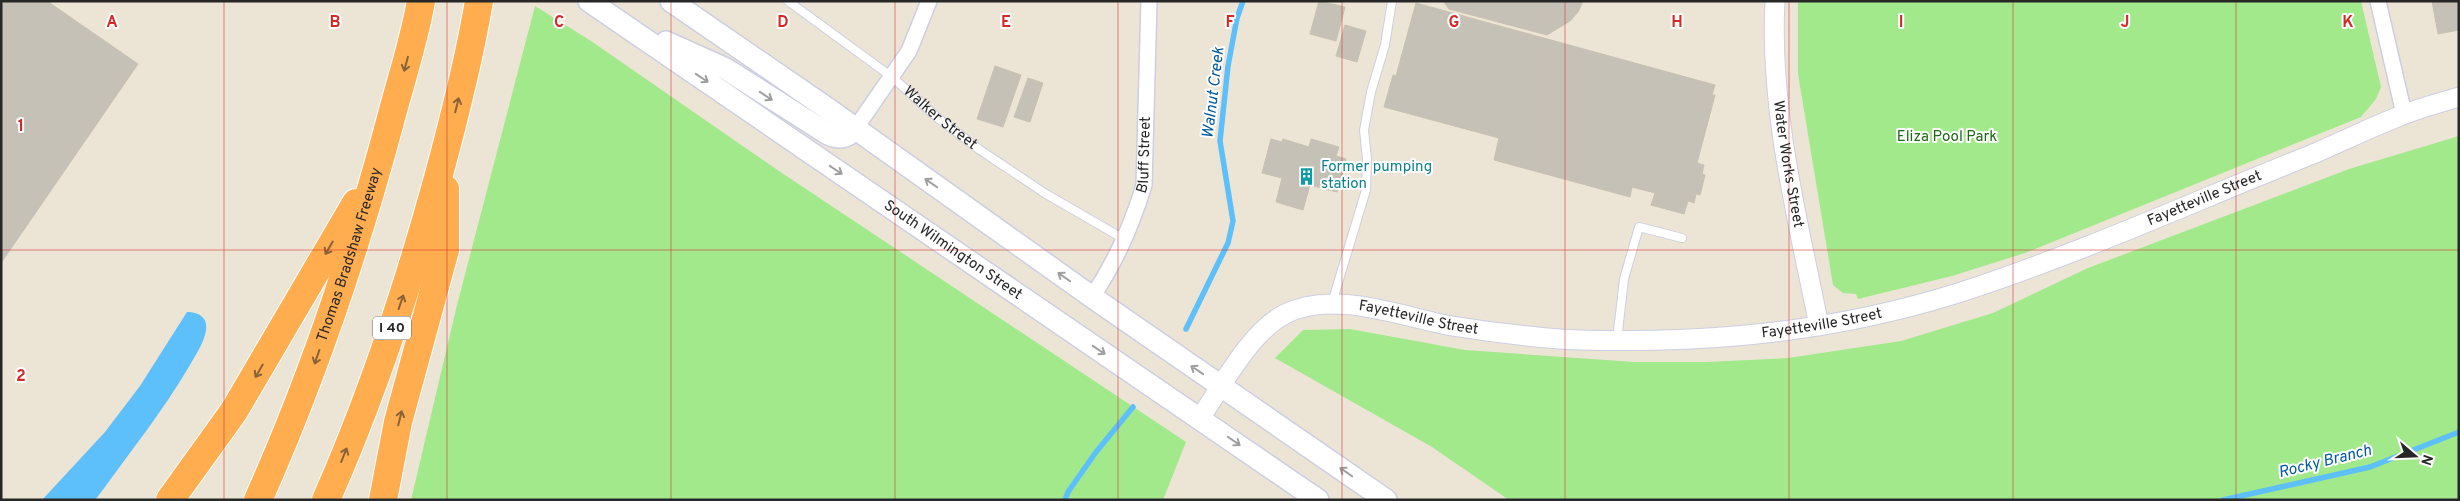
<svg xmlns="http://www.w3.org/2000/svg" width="2460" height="501" viewBox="0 0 2460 501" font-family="Overpass,sans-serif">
<rect width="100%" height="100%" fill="#ece5d6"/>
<path fill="#a2e98c" d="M1798 1H2361L2381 87 2376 99 2361 117 2025 253 1952 276 1858 299 1856 294 1843 293 1833 285 1798 74Z
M535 6 591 41 779 171 1186 442 1163 500H411L456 309Z
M2459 136V500H1509L1432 447 1275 358 1303 330 1350 329 1465 350 1634 362H1707L1788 358 1901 341 1993 313 2088 268 2349 169Z"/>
<path fill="#5dc0fa" d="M187 312C198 312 208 317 206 330 204 343 196 354 190 365 163 411 130 452 99 495L95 500H42L105 432 140 386Z"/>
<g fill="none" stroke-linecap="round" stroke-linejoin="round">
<path stroke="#5dc0fa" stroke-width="5.5" d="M1186 329 1228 243 1233 221 1220 141 1228 66 1237 18 1243 1
M1065 500 1068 492 1096 452 1133 407
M2223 500 2370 467 2459 432"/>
</g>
<path fill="#c6c1b7" stroke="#c7c1b0" d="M1 1H47L138 64 1 263Z
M1319 1 1345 7 1336 41 1310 34Z
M1443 1H1583L1578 12 1570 21 1547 35 1449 9Z
M2432 1H2459V30L2438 34Z
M1416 3 1715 85 1712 95H1715L1697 163 1704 165 1702 174 1705 175 1700 195 1696 194 1694 203 1688 201 1684 214 1651 205 1655 193 1632 187 1630 197 1494 160 1499 138 1384 107 1393 75 1396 76Z
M1345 25 1366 31 1357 62 1336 56Z
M995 66 1021 75 1003 127 977 119Z
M1028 78 1043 83 1030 122 1014 117Z
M1271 139 1282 142 1283 139 1309 147 1311 139 1339 147 1336 156 1346 159 1337 192 1310 185 1303 210 1276 202 1282 178 1262 173Z"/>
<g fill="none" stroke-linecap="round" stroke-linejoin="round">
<defs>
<g id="service">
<path id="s1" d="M788 1 892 77 939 119 980 150 1046 194 1124 239"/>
<path d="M1332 303 1366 190 1367 159 1364 130 1371 92 1385 45 1392 1"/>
<path d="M1617 340 1624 279 1639 227 1682 238"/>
</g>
<g id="minor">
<path d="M2378 1 2404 114"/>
<path d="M855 129 909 51 929 1"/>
<path id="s2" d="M1092 297C1115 263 1132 225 1144 185L1149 1"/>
</g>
<g id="tertiary">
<path id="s3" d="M1775 1C1769 110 1798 220 1819 326"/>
<path id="s4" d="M1200 418C1223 385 1249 333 1285 314 1333 289 1402 317 1452 326 1483 331 1515 335 1547 338 1594 342 1642 341 1690 339 1779 335 1872 320 1958 293 2079 254 2195 201 2313 154 2342 142 2371 127 2400 116 2419 108 2439 103 2459 97"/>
</g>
<g id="secondary">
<path id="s5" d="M589 1 1318 500"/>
<path d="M671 1 828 109 1092 297 1386 500"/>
<path d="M666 42 726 69 828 134C840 139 846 138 855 129"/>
</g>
<g id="motorway">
<path d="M170 500 234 411 356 203"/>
<path id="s6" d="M258 500C313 377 356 249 391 118 401 80 414 41 421 1"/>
<path d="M326 500C372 396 408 287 438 178 454 119 469 61 479 1"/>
<path d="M383 500 398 422 445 250V189"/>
</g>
</defs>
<use href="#service" stroke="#cccee2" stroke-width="10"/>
<use href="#minor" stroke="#cccee2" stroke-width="18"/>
<use href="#tertiary" stroke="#cccee2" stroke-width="21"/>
<use href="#secondary" stroke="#cccee2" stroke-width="24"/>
<use href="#motorway" stroke="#fff" stroke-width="30"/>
<use href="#service" stroke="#fff" stroke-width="8"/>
<use href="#minor" stroke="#fff" stroke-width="15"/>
<use href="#tertiary" stroke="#fff" stroke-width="19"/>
<use href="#secondary" stroke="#fff" stroke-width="21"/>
<use href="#motorway" stroke="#ffad4e" stroke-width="28"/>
</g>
<defs><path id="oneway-shaft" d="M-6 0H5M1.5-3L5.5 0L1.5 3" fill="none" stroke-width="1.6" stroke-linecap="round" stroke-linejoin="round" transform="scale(1.25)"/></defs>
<g stroke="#886339">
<use href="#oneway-shaft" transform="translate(406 64) rotate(105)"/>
<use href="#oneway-shaft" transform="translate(457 105) rotate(-76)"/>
<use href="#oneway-shaft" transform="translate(329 248) rotate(120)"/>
<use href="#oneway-shaft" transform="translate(401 302) rotate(-71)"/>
<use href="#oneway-shaft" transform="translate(317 357) rotate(109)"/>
<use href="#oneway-shaft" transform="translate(259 371) rotate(120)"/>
<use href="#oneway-shaft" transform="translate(400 418) rotate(-76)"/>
<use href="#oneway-shaft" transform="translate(344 455) rotate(-68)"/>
</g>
<g stroke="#9e9e9e">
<use href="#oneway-shaft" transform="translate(702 78) rotate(34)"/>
<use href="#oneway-shaft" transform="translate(766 96) rotate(34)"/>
<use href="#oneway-shaft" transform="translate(836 170) rotate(34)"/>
<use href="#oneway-shaft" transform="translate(931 183) rotate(-145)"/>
<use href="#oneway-shaft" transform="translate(1064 277) rotate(-145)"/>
<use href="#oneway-shaft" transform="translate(1099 350) rotate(34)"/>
<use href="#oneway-shaft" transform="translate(1197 370) rotate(-146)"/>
<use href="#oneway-shaft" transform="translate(1234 441) rotate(35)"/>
<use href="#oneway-shaft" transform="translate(1346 472) rotate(-145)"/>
</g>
<path fill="none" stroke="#d62828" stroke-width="1" stroke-opacity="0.55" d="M224 1V500M447 1V500M671 1V500M895 1V500M1118 1V500M1342 1V500M1565 1V500M1789 1V500M2013 1V500M2236 1V500M1 250H2459"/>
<defs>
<symbol id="building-bare" viewBox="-9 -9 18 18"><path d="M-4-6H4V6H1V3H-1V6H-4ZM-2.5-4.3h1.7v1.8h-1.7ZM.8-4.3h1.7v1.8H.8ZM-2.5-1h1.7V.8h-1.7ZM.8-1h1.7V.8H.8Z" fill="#0f9aa8" stroke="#fff" stroke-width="2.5" paint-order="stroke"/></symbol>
</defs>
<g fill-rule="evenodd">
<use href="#building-bare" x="1294" y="164" width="25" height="25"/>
</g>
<g text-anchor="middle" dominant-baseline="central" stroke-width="4" stroke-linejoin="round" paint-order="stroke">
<rect fill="#fff" stroke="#686868" stroke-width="1" x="373" y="316.5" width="38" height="23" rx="4"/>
<g font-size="14" font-weight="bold" fill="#272727">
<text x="392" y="328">I 40</text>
</g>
<g font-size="15" fill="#272727" stroke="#fff">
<text stroke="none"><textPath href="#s1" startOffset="192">Walker Street</textPath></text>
<text stroke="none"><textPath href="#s2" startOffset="154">Bluff Street</textPath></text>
<text stroke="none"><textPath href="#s3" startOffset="164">Water Works Street</textPath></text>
<text stroke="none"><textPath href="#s4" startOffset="1082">Fayetteville Street</textPath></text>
<text stroke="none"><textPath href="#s5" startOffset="441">South Wilmington Street</textPath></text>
<text stroke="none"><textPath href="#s6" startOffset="262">Thomas Bradshaw Freeway</textPath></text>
<text stroke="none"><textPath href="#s4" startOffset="272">Fayetteville Street</textPath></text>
<text stroke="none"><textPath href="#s4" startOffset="678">Fayetteville Street</textPath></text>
</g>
<g font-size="15" fill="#1b6912" stroke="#fff">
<text x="1947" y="137">Eliza Pool Park</text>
</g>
<g font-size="15" fill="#0d838f" stroke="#fff" text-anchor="start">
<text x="1321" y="167">Former pumping<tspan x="1321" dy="17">station</tspan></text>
</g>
<g font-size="16" font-style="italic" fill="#005aa2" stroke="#fff">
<text transform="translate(1214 93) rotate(-83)">Walnut Creek</text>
<text transform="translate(2325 462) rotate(-14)">Rocky Branch</text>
</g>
</g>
<g font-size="16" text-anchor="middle" font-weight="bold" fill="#d62828" stroke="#fff" stroke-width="4" stroke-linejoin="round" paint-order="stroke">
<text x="112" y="27">A</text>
<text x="335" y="27">B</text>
<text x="559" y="27">C</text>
<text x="783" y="27">D</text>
<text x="1006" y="27">E</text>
<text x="1230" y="27">F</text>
<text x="1454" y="27">G</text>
<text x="1677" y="27">H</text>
<text x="1901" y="27">I</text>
<text x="2125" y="27">J</text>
<text x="2348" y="27">K</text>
<text x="21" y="131">1</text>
<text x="21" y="381">2</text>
</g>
<rect width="2460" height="501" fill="none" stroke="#272727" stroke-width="5"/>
<g transform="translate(2415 456) rotate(109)" stroke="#ffffff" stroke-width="4" paint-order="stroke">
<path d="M0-4L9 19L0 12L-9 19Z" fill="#272727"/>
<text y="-8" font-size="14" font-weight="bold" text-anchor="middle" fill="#272727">N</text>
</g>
</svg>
